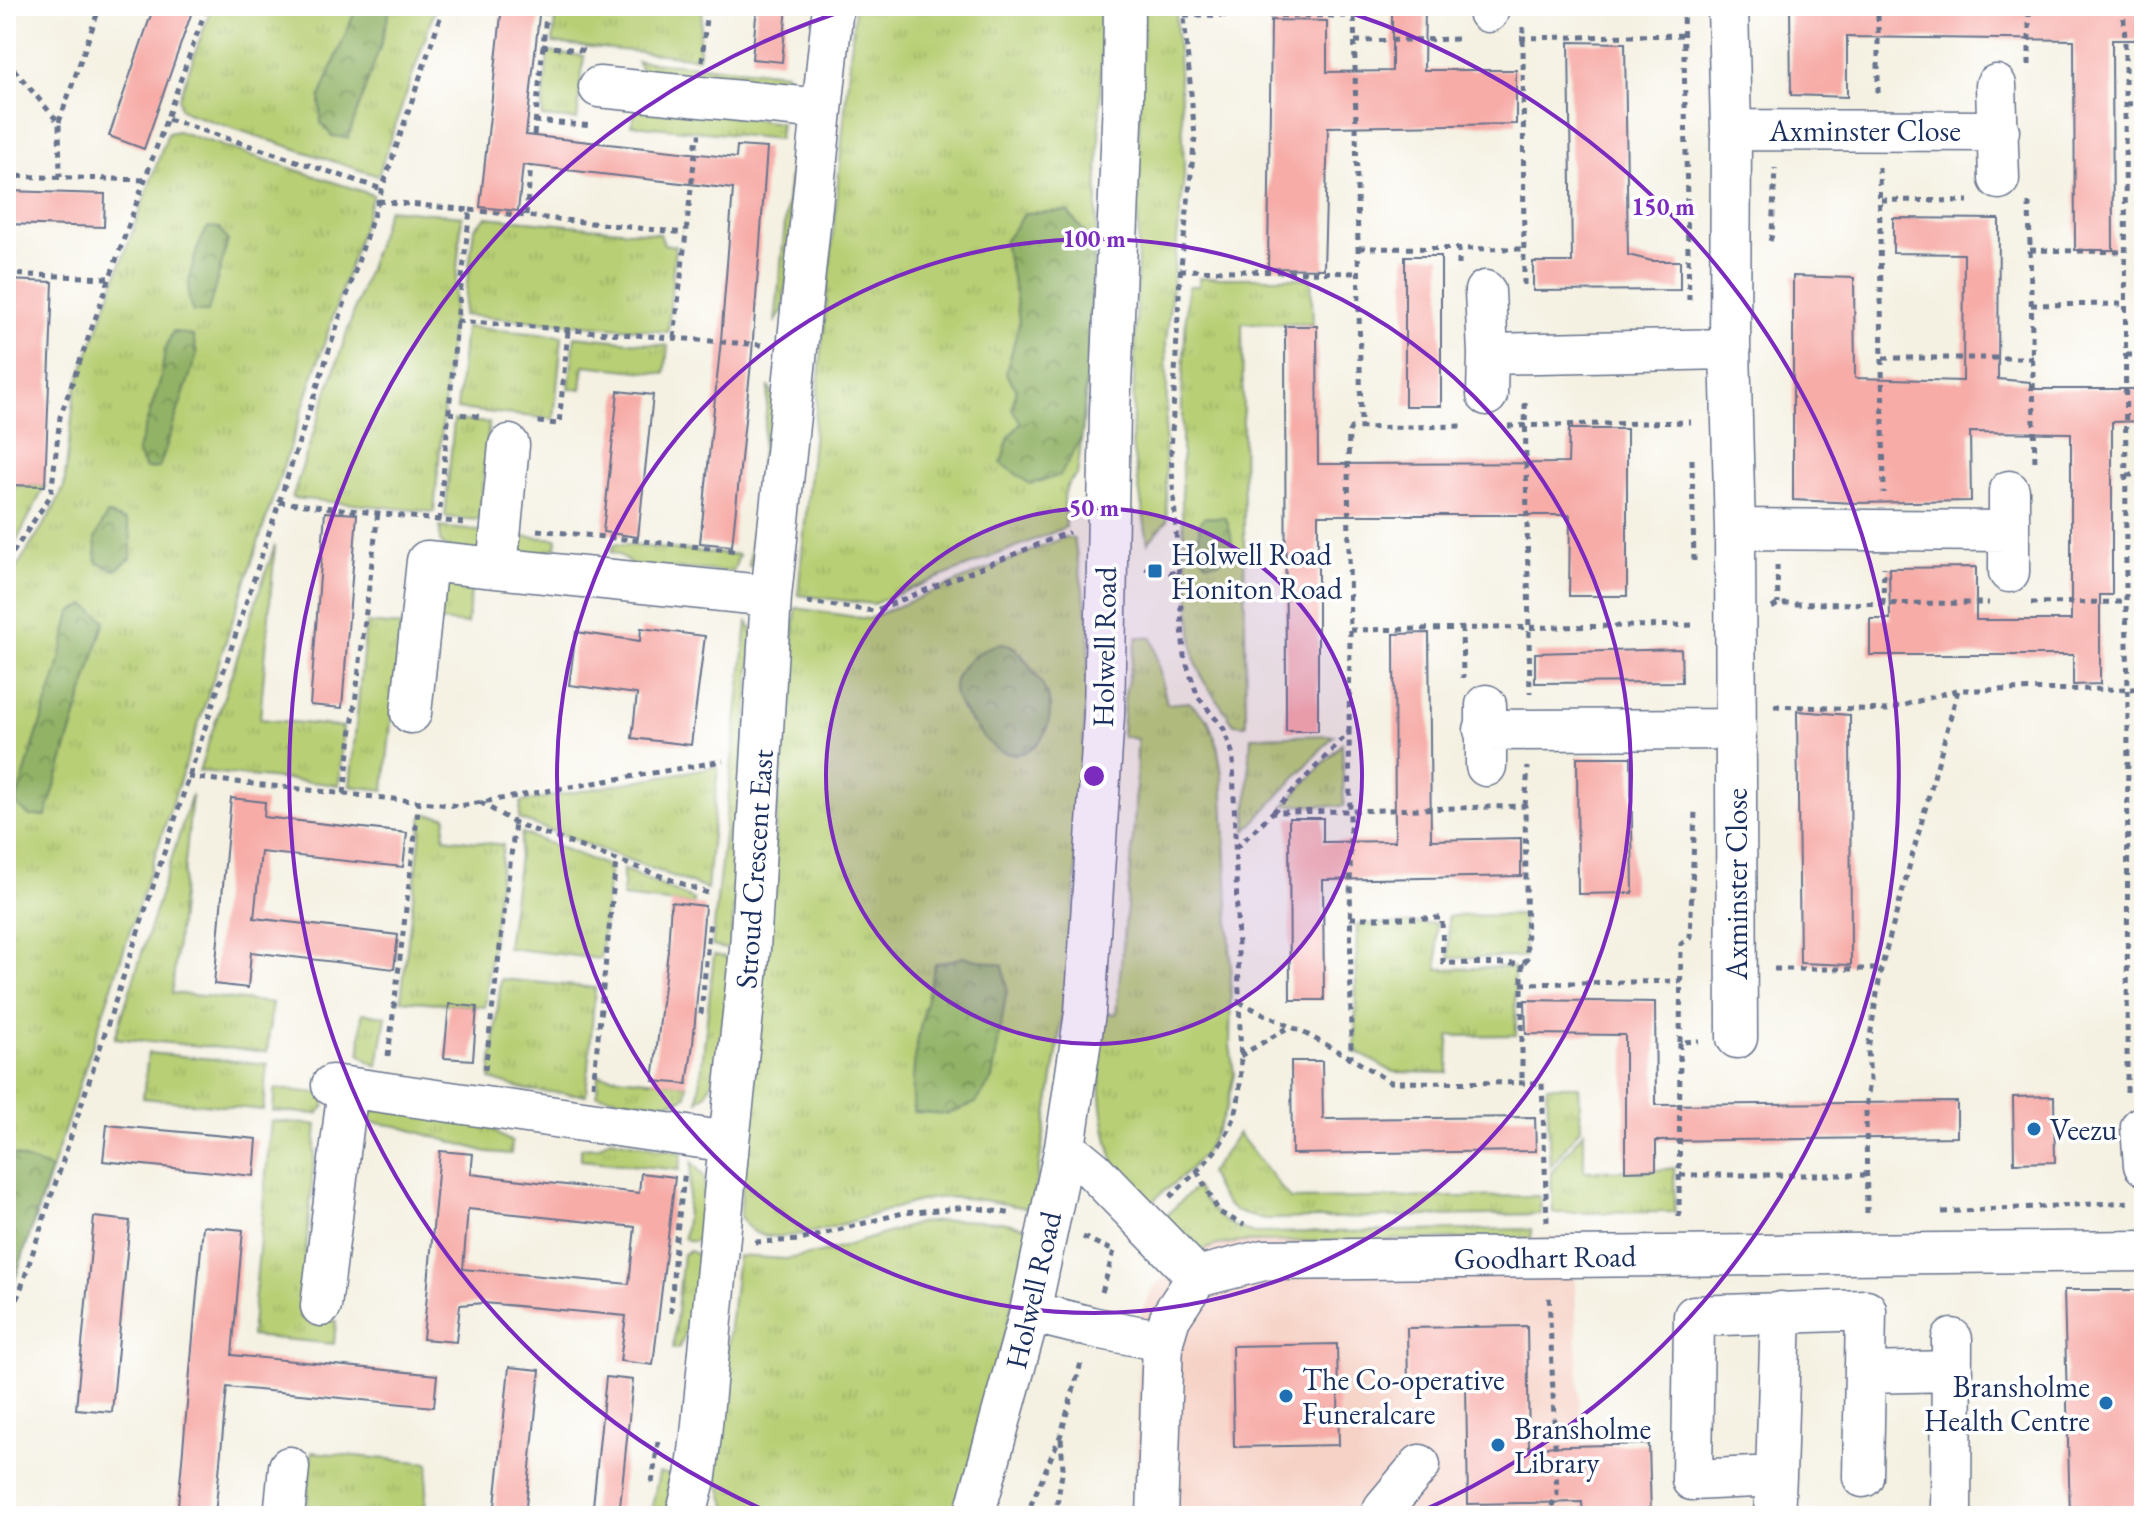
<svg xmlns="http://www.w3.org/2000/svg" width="2150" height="1522" viewBox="0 0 2150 1522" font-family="'EB Garamond',serif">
<defs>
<pattern id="grass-tufts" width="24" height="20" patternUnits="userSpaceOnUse" patternTransform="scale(2)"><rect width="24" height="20" fill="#b8cf74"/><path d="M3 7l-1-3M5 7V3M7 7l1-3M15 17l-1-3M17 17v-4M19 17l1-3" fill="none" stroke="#9eb267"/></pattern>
<pattern id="forest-crowns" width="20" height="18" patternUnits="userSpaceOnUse" patternTransform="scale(2)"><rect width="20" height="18" fill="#92b266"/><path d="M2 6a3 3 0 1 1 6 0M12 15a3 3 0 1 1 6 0" fill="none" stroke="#769157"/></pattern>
</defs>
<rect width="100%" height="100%" fill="#fff"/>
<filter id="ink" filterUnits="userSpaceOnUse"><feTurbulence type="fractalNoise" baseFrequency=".0125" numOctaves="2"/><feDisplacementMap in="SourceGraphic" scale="16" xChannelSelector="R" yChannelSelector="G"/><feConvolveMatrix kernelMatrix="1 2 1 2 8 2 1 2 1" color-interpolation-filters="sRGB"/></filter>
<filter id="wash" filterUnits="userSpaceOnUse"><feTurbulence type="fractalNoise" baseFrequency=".006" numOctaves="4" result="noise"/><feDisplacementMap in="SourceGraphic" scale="32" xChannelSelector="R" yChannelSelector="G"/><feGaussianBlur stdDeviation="1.8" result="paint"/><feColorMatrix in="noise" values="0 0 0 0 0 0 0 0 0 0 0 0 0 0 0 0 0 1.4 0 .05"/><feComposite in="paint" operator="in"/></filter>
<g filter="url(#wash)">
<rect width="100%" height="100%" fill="#f4f1e2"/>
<path fill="#f6d1c5" d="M1573 1238 1581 1446 1649 1444 1651 1516H1134L1141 1313 1154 1286 1191 1254 1217 1245 1239 1242Z"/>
<path fill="url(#grass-tufts)" stroke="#6a7f69" stroke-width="2" d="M212 6H436L378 176 187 113 180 108 179 98Z
M556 6H703L698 58 553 43Z
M855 6H1103C1098 162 1097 320 1077 476 1058 488 1065 506 1066 527L873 604 798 595Z
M1144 6H1176C1177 63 1184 120 1184 177L1166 341 1167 393 1165 436 1167 521 1148 543 1132 445 1138 254 1139 112Z
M548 52 584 56 577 120 542 117Z
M637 61 786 73V83L775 88 645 77Z
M649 105 781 123 779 139 631 125 636 112Z
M177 131 373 195 6 1307V823L15 794 6 790V590L10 578 53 510 64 487 75 391 168 133Z
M794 135 802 147 783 310 775 323Z
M388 209 462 216 434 512 292 498Z
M486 217 660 234 664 244 675 246 668 332 463 315 474 229Z
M1199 278H1311L1313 324 1242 323 1246 725 1234 724 1203 680 1194 657 1182 511V395L1187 297 1189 286H1199Z
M465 327 562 336 554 419 457 409Z
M575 336 668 346 665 374 584 365 581 389 569 388Z
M769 386 775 401 761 562 749 566Z
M454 420 489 423 479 520 445 517Z
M6 485 45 486 6 561Z
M440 527 487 532 479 552 448 550 440 541Z
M508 535 557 539 556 548 519 558Z
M1065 537 1074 539 1090 629 1072 936 1057 1053 1032 1209C998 1203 964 1194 929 1199 888 1206 793 1249 756 1233 748 1229 744 1223 740 1216L796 608 868 619Z
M614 544 739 555 733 572 634 566 618 554 611 552Z
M275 545 260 719 343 727 339 785 199 771Z
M458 582 472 584 467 624 430 620 444 588Z
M747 622 753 631 731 947 725 949 712 946Z
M366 623 401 626 384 790 350 786Z
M1137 637 1152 638 1167 704 1189 702 1208 720 1217 744 1222 775 1231 968 1230 1045 1234 1074 1227 1107 1216 1132 1203 1155 1184 1175 1158 1196 1143 1211C1138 1205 1131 1199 1127 1192 1099 1142 1096 1068 1102 1013L1116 1014C1125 922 1137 831 1137 739L1122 736 1124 699Z
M1334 735 1246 831 1251 737Z
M1342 743 1344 806 1285 805Z
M718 766 707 889 519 819 521 802Z
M192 794 172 993 272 1003 267 1052 115 1038Z
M423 814 446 816 444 838 503 845 485 1007 401 1000Z
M522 833 610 867 600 959 507 948Z
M623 869 694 900V905L623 897Z
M1523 915 1524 957 1449 958 1448 916Z
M1436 923 1438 969 1514 967 1516 1035 1449 1036 1448 1073 1393 1072 1355 1051 1357 924Z
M714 955 725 957 731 961 718 1069 706 1094 698 1101Z
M501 979 595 988 586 1095 527 1090 490 1079Z
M362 1013 386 1016 378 1066 369 1062 360 1054Z
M148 1053 267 1064 263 1110 143 1098Z
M598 1075 687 1084 686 1096C671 1110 618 1097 597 1095Z
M1547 1086H1579L1581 1127 1550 1167Z
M275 1089 317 1093 326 1099 324 1107 317 1114 273 1111Z
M361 1102 491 1126 499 1135 512 1142 511 1154 487 1152 397 1126 351 1119Z
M271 1121 317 1125 300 1317 336 1321 334 1344 251 1336Z
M1584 1131V1171L1656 1170 1674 1168 1675 1212 1553 1213 1551 1173Z
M1238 1133 1290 1199 1540 1196 1541 1214 1270 1219C1232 1216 1224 1207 1209 1173L1222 1157Z
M610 1139 682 1153 679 1170 581 1160V1148L598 1147Z
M692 1162 704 1177 706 1201 702 1238C695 1242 692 1243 684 1238Z
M1196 1187C1214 1215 1222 1225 1255 1233L1531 1229V1238L1239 1242 1217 1245 1191 1254 1157 1224Z
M957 1220 1002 1222 1030 1228 990 1398 958 1516H730L714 1469 738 1256 786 1259 830 1251 919 1223Z
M689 1251 701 1256 696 1313 678 1349H673L683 1254Z
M312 1452 429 1463 424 1516H306Z
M659 1473 680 1476 670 1516H650Z"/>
<path fill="url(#forest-crowns)" stroke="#567062" stroke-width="2" d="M357 6H391L381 44 348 138 332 136 321 123 320 97Z
M1067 211 1095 245 1082 437 1060 476 1030 484 1001 463 1009 437 1021 423 1012 409 1016 388 1006 374 1019 323 1015 291 1004 242 1025 213Z
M208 227 219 228 228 241 208 312H193C181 291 196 247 208 227Z
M173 331 193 336 197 354 159 468 145 469 137 452 161 378 165 350Z
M107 514 126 521 131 536V558L116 570 97 563 95 539Z
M1205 517 1226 518C1233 540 1236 545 1219 562L1207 563C1194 551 1201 539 1199 524Z
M86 605 105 620 46 816H30L15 804 58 668 71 612Z
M998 644C1002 644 1007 644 1010 645 1022 651 1046 688 1049 700 1051 708 1050 717 1048 725 1042 745 1023 761 1001 751 989 746 979 732 971 721 967 715 960 708 957 701 944 674 976 651 998 644Z
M964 957 1003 965 1007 989 992 1079 976 1103 947 1114 914 1112C908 1062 924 1012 935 964Z
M6 1152 51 1169 6 1307Z"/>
<g id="blocks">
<path fill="#f7aca7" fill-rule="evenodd" d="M154 6H194L144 149 109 136Z
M502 6H540L526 135 736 158 737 146 767 148 752 353 732 546 700 543 721 340 733 189 523 165 518 211 480 207Z
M757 6H787L782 62 752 59Z
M1392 6H1425L1424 70H1516V124L1328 127 1324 269 1268 268 1271 20 1327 21V72L1392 71Z
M1790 6H2024V10L2144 9V40H2112L2113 250H2075L2074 40 1847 37V97L1791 95Z
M1569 42 1625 43 1628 255 1652 261H1680V290L1533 291V262H1572Z
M6 191 105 194 104 227 6 224Z
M1893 218 1999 219 1998 379 2030 382V389H2144V421L2112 422V595H2100V684L2073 685V655H1870V619H1890L1889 568 1976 567V620H2071V433L1970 432 1971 501 1855 503 1793 500V276L1854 278 1855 378 1963 381 1964 254 1893 253Z
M1405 256H1441V406H1405Z
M8 280 53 282 45 486 6 485Z
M1285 326H1317L1318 464 1568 463 1569 429H1627V596H1569L1570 515H1318V731H1286Z
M618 391 653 395 638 537 603 532Z
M325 512 357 514 342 708 310 705Z
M641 628 705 636 691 745 632 738 637 694 569 685 576 632 640 641Z
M1429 633 1431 840 1521 838V876L1323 880 1324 1000H1290L1289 818H1323V842L1395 841 1394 634Z
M1681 649 1682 682 1535 683V653Z
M1797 711 1850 715 1851 965 1800 963Z
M1577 757H1631L1633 893 1578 894Z
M231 798 265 802 264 817 407 833 403 867 261 852 254 918 398 935 394 969 251 952 248 988 214 984Z
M671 902 705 906 693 1044 687 1084 653 1081 668 950Z
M1525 1000 1655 1002 1656 1105 1957 1102V1137L1656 1141V1170L1625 1171V1035L1526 1034Z
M449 1004 477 1007 473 1060 444 1058Z
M1291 1061H1322L1323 1119 1535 1117 1536 1151 1292 1154Z
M2054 1096 2055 1162 2014 1163 2013 1097Z
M107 1125 257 1139 254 1176 103 1161Z
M440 1151 473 1154 471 1174 538 1182 639 1193 641 1173 675 1177 653 1365 620 1361 626 1316 484 1303 460 1305 456 1342 423 1339ZM468 1209 635 1227 629 1284 463 1269Z
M94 1217 130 1221 112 1412 76 1409Z
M203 1226 243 1230 232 1355 437 1375 434 1407 227 1387 215 1516H177Z
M2064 1290H2144V1516H2070Z
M1527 1326 1529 1447 1649 1444 1651 1516H1583L1582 1502 1468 1504 1466 1386 1408 1387 1407 1328Z
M1337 1344 1339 1445 1234 1447 1232 1346Z
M509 1367 540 1370 525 1516H494Z
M606 1377 633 1380 619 1516H592Z"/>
</g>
</g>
<g filter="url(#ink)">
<use href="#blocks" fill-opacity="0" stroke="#67738c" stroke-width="2"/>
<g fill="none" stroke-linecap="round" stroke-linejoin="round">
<defs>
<path id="minor" d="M1728 6 1731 130 1730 349 1735 529 1737 1038
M1488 12V6
M1996 85 1999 179
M599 87 822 109
M1731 130 1999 131
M1485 291 1488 354 1487 395
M1488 354 1730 349
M2009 491V572
M1735 529 2009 531
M497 568 509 445
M411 713 427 561 771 596
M1484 730 1736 729
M1486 766V705
M332 1085 729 1142
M2144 1128 2141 1127 2144 1165
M1065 1147 1093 1170 1197 1277
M321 1306 348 1088
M1030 1312 1091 1327 1163 1341
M1866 1373 1952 1371
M1776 1476 1781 1312
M284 1516 289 1467
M686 1516 696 1476 701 1435 729 1142 750 949 771 596 833 6
M974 1516 1030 1312 1065 1147 1085 1013 1104 715 1110 411 1123 99 1124 6
M1157 1516 1163 1341 1170 1318 1197 1277 1264 1260 2144 1251
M1380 1516 1384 1508 1420 1465
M1774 1516 1776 1476 1692 1480 1694 1316 1866 1310 1863 1477
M1951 1516 1952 1339"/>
</defs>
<use href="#minor" stroke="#67738c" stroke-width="43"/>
<path stroke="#67738c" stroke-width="5" stroke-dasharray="6 6" stroke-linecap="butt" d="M1354 6 1361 428
M1683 6 1689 301
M2123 6 2125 40 2126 602 2128 689 2127 1093
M1184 15 1354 16
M1523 27 1524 285
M1520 38 1685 35
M1355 41 1462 39
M542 46 589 51
M6 60 59 123 60 177
M702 62 707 6
M2029 65V6
M1878 93V6
M2126 104 2144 103
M168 119 382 189
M534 121 593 126
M59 122 100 6
M534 135 547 6
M1879 167 1884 493
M6 176 146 180
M1881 200 1968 201
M378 201 470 210 457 321 762 345
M2029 203 2035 465
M470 210 685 233
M526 215 531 166
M1770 241 1772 235 1775 168
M1359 248 1524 249
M2030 250 2126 252
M1459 265V248
M1180 270 1359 273
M6 274 111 278
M2031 305 2126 304
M674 338 697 136H701
M2126 355H2144
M1883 358H2033
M1525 403 1530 693
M449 413 484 417
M538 422 559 424 568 331
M1508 426 1691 422
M1692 459 1694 565
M2127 475H2144
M279 502 464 523
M439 521 457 321
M537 530 738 551
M6 563 51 495 60 417 207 6
M1777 565 1778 604
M1145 568 1179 574
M807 602 874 611 1069 532
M2031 603 2126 602
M1883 604 1884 567
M1772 608 1778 604 1989 603
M1462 627 1463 678
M1350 630 1695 625
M1774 706 1887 710 1957 690
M1349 732 1350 639 1348 463 1349 432 1351 428 1466 426
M188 777 459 806 723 761
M344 794 378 512
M480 802 515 823 713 895
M1525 806 1528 767
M1273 812 1349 732 1350 811 1525 806 1527 959 1522 964
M1236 848 1273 812 1350 811 1351 1058
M1350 918H1442L1443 963 1522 964V1083
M1774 969H1881
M1521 984 1682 981
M1239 1002 1304 1033 1351 1058 1390 1082 1542 1083 1547 1222
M701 1014 710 921
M1680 1042 1681 944 1690 938 1695 811
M388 1056 419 802
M1240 1056 1289 1027
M485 1070 515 823
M593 1086 616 861
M1197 1171 1219 1212 1244 1225
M1680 1175H1867
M1170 1197C1198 1170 1232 1142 1238 1102 1240 1091 1240 1081 1241 1070L1233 755 1224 729 1198 697 1184 656 1171 453 1180 276 1195 137 1183 6
M1942 1212 2132 1202
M1867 1213 1866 1108 1870 1080 1868 1049 1881 969 1958 690 2144 689
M1679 1217 1680 1042 1699 1041
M1083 1237 1114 1251
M755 1242 800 1240 903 1213 970 1207 1013 1214
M1102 1292 1114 1251 1117 1249
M671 1313 675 1246 685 1171
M6 1334 382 189 444 6
M652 1483 658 1442
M1026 1516 1061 1434 1081 1363
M1055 1516 1063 1468 1061 1438
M1545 1516 1549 1513 1557 1494 1549 1292"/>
<use href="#minor" stroke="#fff" stroke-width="40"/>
</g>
</g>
<circle cx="1094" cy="776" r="268" fill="#7b2cbf" fill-opacity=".12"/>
<g fill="none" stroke="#7b2cbf" stroke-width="4">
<circle cx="1094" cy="776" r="268"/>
<circle cx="1094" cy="776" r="537"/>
<path d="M773 1514A805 805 0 0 1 859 6M1329 6A805 805 0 0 1 1415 1514"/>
</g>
<g fill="#1f6fb2" stroke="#fff" stroke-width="3">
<rect x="1147" y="563" width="16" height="16" rx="4"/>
<circle cx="2034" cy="1129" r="8"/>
<circle cx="1286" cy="1396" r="8"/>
<circle cx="2106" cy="1403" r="8"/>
<circle cx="1498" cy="1445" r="8"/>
</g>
<g text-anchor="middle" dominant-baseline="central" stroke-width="7" stroke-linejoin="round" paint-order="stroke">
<g font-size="30" fill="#1b2f5e" stroke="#fff">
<text x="1865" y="130">Axminster Close</text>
<text transform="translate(1104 647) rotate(-89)">Holwell Road</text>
<text transform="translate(754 869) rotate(-86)">Stroud Crescent East</text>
<text transform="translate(1736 884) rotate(-90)">Axminster Close</text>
<text transform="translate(1545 1257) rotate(-1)">Goodhart Road</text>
<text transform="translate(1033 1290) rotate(-77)">Holwell Road</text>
</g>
<g font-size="30" fill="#1b2f5e" stroke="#fff" text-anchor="start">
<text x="1171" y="554">Holwell Road<tspan x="1171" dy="34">Honiton Road</tspan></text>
<text x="2050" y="1129">Veezu</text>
<text x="1302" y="1379">The Co-operative<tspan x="1302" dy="34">Funeralcare</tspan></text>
<text x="2090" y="1386" text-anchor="end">Bransholme<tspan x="2090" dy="34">Health Centre</tspan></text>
<text x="1514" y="1428">Bransholme<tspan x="1514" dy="34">Library</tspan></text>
</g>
</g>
<circle cx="1094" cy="776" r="12" fill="#7b2cbf" stroke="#fff" stroke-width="4"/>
<g font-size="24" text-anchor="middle" font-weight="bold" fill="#7b2cbf" stroke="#fff" stroke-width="7" stroke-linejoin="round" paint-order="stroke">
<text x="1663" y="215">150 m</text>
<text x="1094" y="247">100 m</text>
<text x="1094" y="516">50 m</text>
</g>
<rect width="2150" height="1522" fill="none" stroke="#fff" stroke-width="32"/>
</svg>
